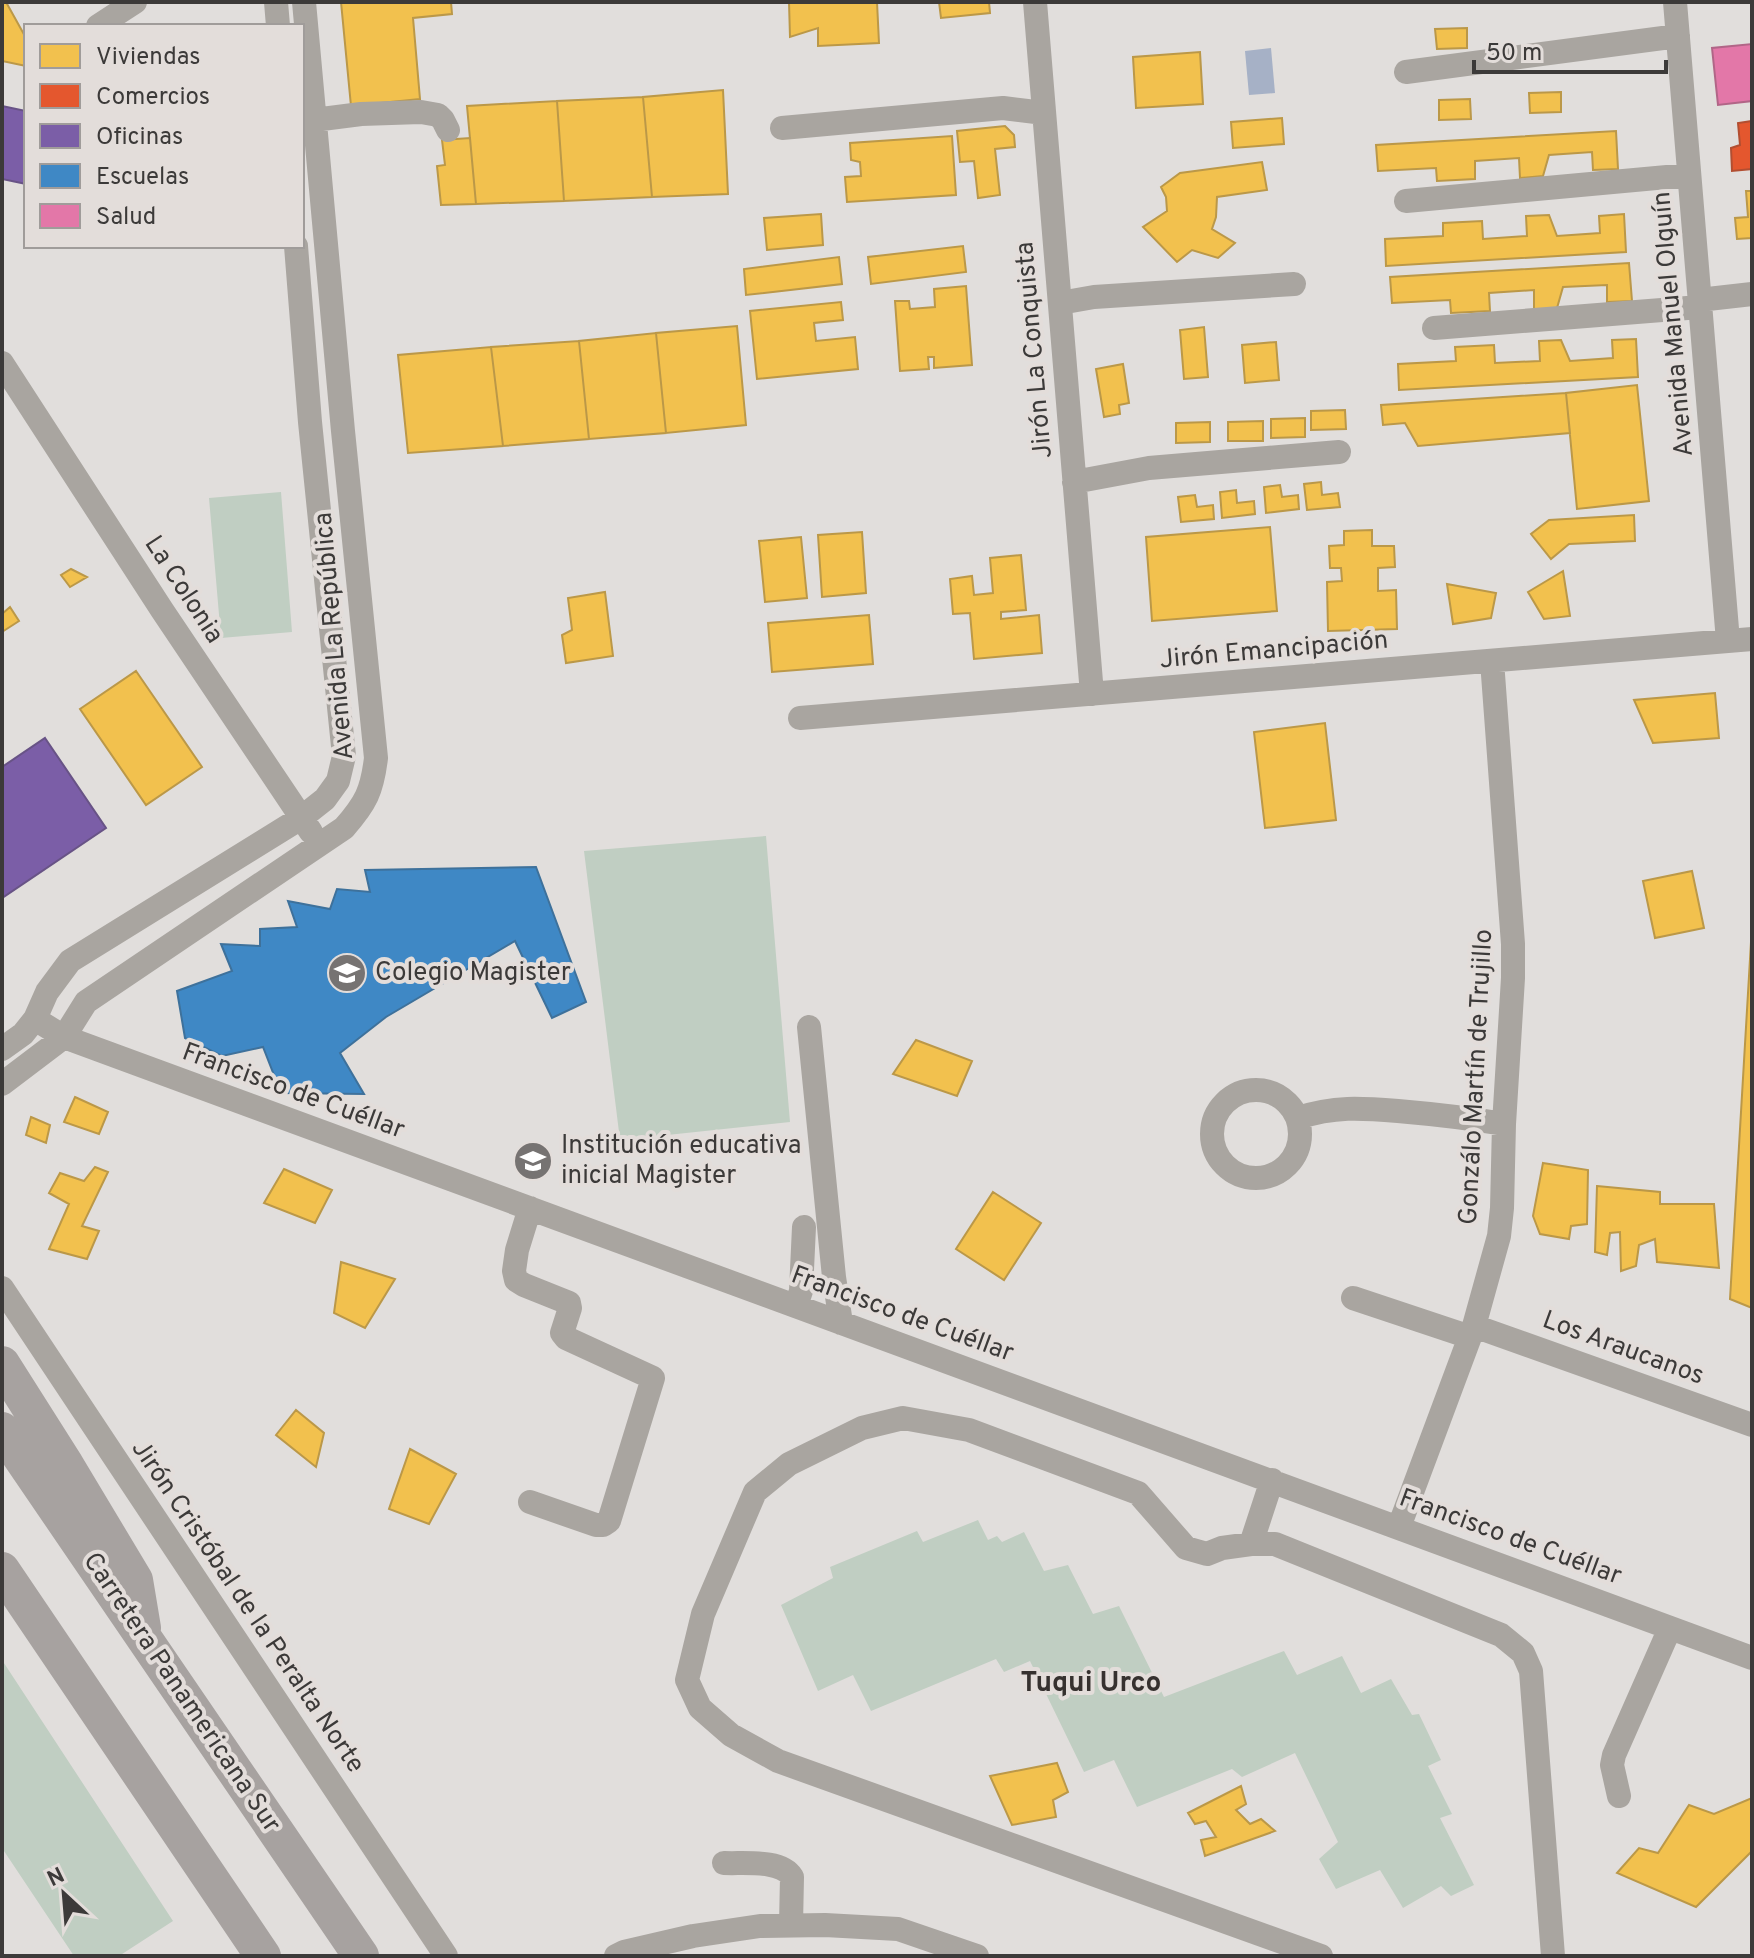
<svg xmlns="http://www.w3.org/2000/svg" width="1754" height="1958" viewBox="0 0 1754 1958" font-family="Overpass,sans-serif">
<rect width="100%" height="100%" fill="#e1dedc"/>
<path fill="#c0cec2" d="M281 492 292 632 221 638 209 498Z
M766 836 790 1122 620 1140 584 851Z
M978 1520 988 1540 997 1536 1002 1542 1024 1532 1044 1571 1068 1565 1093 1614 1119 1606 1164 1697 1284 1651 1297 1675 1342 1656 1361 1693 1391 1679 1412 1715 1419 1714 1441 1760 1428 1766 1452 1814 1440 1818 1474 1885 1451 1896 1441 1886 1403 1908 1380 1870 1336 1889 1319 1859 1338 1842 1295 1753 1242 1777 1232 1769 1137 1807 1114 1760 1084 1772 1030 1661 1004 1672 996 1659 871 1711 853 1675 818 1691 781 1605 833 1578 830 1567 917 1531 923 1542Z
M2 1660 173 1921 119 1956H74L2 1848Z"/>
<path fill="#a6b1c6" d="M1271 48 1275 93 1249 95 1245 51Z"/>
<path fill="#f2c14e" stroke="#bb9848" stroke-width="2" d="M2 2H6L26 38V66L2 61Z
M341 2H451L452 14 413 18 420 99 351 106Z
M789 2H877L879 43 818 46V28L790 37Z
M939 2H989L990 13 941 18Z
M1467 28V48L1437 49 1435 29Z
M1200 52 1203 104 1136 108 1133 57Z
M723 90 728 194 652 197 643 97Z
M1561 92V112L1530 113 1529 93Z
M643 97 652 197 564 201 557 101Z
M1470 99 1471 119 1439 120V100Z
M557 101 564 201 476 204 467 106Z
M1282 118 1284 144 1233 148 1231 122Z
M1005 126 1014 135 1015 147 995 149 1000 195 978 198 974 161 960 162 957 131Z
M1616 131 1618 169 1593 170 1592 152 1549 155 1543 176 1520 178 1519 158 1475 161V179L1437 181 1436 168 1378 171 1376 145Z
M952 136 956 195 847 202 845 177 861 176 860 162 851 160 850 143Z
M470 138 476 204 441 205 437 166 445 165 442 140Z
M1262 162 1267 190 1217 197 1216 217 1212 229 1235 243 1218 258 1192 250 1177 262 1143 227 1167 211 1166 197 1161 187 1180 173Z
M1746 191H1752V238L1737 239 1735 218 1748 217Z
M821 214 823 245 767 250 764 218Z
M1624 214 1626 252 1386 266 1385 239 1443 236V223L1482 221 1483 239 1527 236 1526 216 1549 215 1557 236 1600 233 1599 216Z
M963 246 966 272 871 284 868 257Z
M839 257 842 284 746 295 744 269Z
M1629 263 1632 301 1607 302V285L1563 287 1557 308 1534 310V290L1489 293 1490 311 1451 313 1450 300 1392 303 1390 277Z
M966 286 972 365 934 368V357H928L929 369 900 371 895 301H909L910 309 935 307 934 289Z
M841 302 843 320 814 323 816 341 855 337 858 369 757 379 750 311Z
M737 326 746 425 666 433 656 333Z
M1204 327 1208 377 1184 379 1180 330Z
M656 333 666 433 589 439 579 341Z
M1636 339 1638 377 1399 390 1398 364 1456 361 1455 347 1494 345 1495 363 1540 361 1539 341 1561 340 1570 361 1613 358 1612 340Z
M579 341 589 439 503 446 491 347Z
M1276 342 1279 380 1245 383 1242 345Z
M491 347 503 446 408 453 398 355Z
M1123 364 1129 403 1119 405 1120 414 1104 417 1096 369Z
M1637 385 1649 501 1577 509 1566 393Z
M1566 393 1570 433 1418 446 1405 423 1383 425 1381 405Z
M1345 410 1346 429 1311 430V411Z
M1305 418V437L1271 438V419Z
M1263 421V441H1228V422Z
M1210 422V442L1176 443V423Z
M1321 482 1322 495 1338 493 1340 507 1307 510 1304 484Z
M1280 485 1282 497 1298 495 1299 509 1266 513 1264 487Z
M1236 490 1237 503 1254 501 1255 514 1222 518 1220 492Z
M1195 495 1197 507 1213 505 1214 519 1181 522 1178 497Z
M1634 515 1635 541 1569 544 1551 559 1531 534 1549 520Z
M1270 527 1277 611 1152 621 1146 537Z
M1372 530V546H1394L1395 567 1378 568V591L1396 590 1397 629 1328 631 1327 582 1342 581 1341 568H1330L1329 546 1344 545V531Z
M862 532 866 593 822 597 818 535Z
M801 537 807 598 765 602 759 541Z
M1021 555 1026 610 1001 612V619L1039 615 1042 653 974 659 970 613 953 614 950 579 972 576 974 595 993 593 990 558Z
M71 569 87 577 70 587 61 575Z
M1563 571 1570 616 1544 619 1528 592Z
M1447 584 1496 593 1491 618 1453 624Z
M605 592 613 656 566 663 562 635 572 630 568 598Z
M10 607 19 621 2 632V614Z
M869 615 873 664 772 672 768 623Z
M136 671 202 767 146 805 80 709Z
M1715 693 1719 738 1653 743 1634 700Z
M1325 723 1336 820 1265 828 1254 732Z
M1692 871 1704 928 1655 938 1643 881Z
M1751 942H1752V1308L1730 1299Z
M916 1040 972 1061 957 1096 893 1074Z
M75 1097 108 1112 99 1134 64 1122Z
M31 1117 50 1125 46 1143 26 1135Z
M1543 1163 1588 1170 1587 1224 1571 1226 1569 1239 1540 1234 1533 1216Z
M95 1167 108 1172 82 1226 99 1231 87 1259 49 1249 69 1204 49 1193 60 1173 84 1181Z
M284 1169 332 1190 315 1223 264 1203Z
M1597 1186 1660 1192V1204H1714L1719 1268 1657 1262 1655 1239 1639 1245 1636 1266 1621 1271 1620 1232 1610 1233 1607 1255 1595 1252Z
M993 1192 1041 1223 1004 1280 956 1249Z
M341 1262 395 1279 365 1328 334 1313Z
M296 1410 324 1433 316 1467 276 1435Z
M410 1449 456 1474 429 1524 389 1509Z
M1057 1763 1068 1792 1053 1800 1056 1817 1012 1825 990 1776Z
M1241 1786 1246 1804 1236 1810 1250 1824 1261 1819 1275 1831 1205 1856 1201 1840 1216 1837 1206 1821 1195 1824 1188 1813Z
M1752 1798V1851L1696 1907 1617 1873 1639 1848 1658 1853 1689 1805 1714 1814Z"/>
<path fill="#e4572e" stroke="#b24e31" stroke-width="2" d="M1752 121V169L1732 171 1731 148 1740 145 1738 123Z"/>
<path fill="#7b5ea7" stroke="#685386" stroke-width="2" d="M2 106 26 111V184L2 179Z
M45 738 106 828 2 898V767Z"/>
<path fill="#3f88c5" stroke="#3e719b" stroke-width="2" d="M536 867 586 1002 552 1018 515 941 386 1017 340 1053 364 1094 281 1093 263 1047 222 1056 185 1038 177 991 232 971 221 944 260 946V929L297 927 288 901 330 909 337 889 370 892 365 870Z"/>
<path fill="#e377a8" stroke="#b16587" stroke-width="2" d="M1752 44V101L1718 105 1712 48Z"/>
<g fill="none" stroke-linecap="round" stroke-linejoin="round">
<path stroke="#a9a5a0" stroke-width="24" d="M276 2 278 26
M1035 2 1092 694
M1675 2 1728 641
M98 26 135 2
M1406 72 1678 36
M314 120 361 114 421 112 438 115 443 120 448 130
M782 128 1003 108 1044 113
M1406 201 1689 175
M1699 300 1752 294
M1060 303 1094 297 1294 284
M1434 328 1700 307
M2 363 162 610 311 832
M1074 482 1149 468 1339 452
M800 718 1752 639
M35 1019 64 1037 1752 1658
M809 1027 834 1277 841 1323
M2 1049 23 1034 35 1019 47 992 70 961 301 818 325 799 338 781 344 756 310 422 296 246
M2 1084 64 1037 86 1002 344 828C366 803 372 791 376 758L343 431 304 2
M1212 1134a44 44 0 1 1 88 0a44 44 0 1 1-88 0Z
M1298 1118C1334 1106 1361 1108 1398 1111 1433 1114 1468 1118 1504 1124
M530 1208 517 1250 514 1271 516 1280 524 1285 569 1303 570 1308 562 1333 566 1338 653 1378 609 1521 603 1525H596L530 1502
M2 1288 446 1956
M1353 1298 1470 1337
M796 1306 801 1291 804 1227
M1474 1326 1752 1425
M1399 1527 1474 1326 1499 1236 1502 1208 1504 1124 1513 978V944L1492 661
M1251 1544 1272 1480
M1619 1796 1612 1765 1614 1755 1670 1628
M724 1863C743 1864 781 1859 792 1877L791 1925
M616 1956 624 1952 693 1936 760 1926 825 1925 898 1929 977 1956
M1321 1956 778 1761 731 1735 700 1708 687 1680 703 1614 755 1492 789 1464 862 1428 903 1418 969 1430 1138 1493 1186 1548 1207 1554 1222 1548 1251 1544H1275L1501 1635 1523 1653 1531 1671 1553 1956"/>
<path stroke="#a7a2a0" stroke-width="36" d="M2 1364 66 1465 135 1580 143 1628
M2 1430 361 1956
M2 1570 263 1956"/>
</g>
<defs>
<symbol id="school-disc" viewBox="-11 -11 22 22"><circle r="9.5" fill="#767372" stroke="#e3ddda"/><path d="M0-5L7-2L0 1L-7-2ZM-4 1L0 2.5L4 1V4Q0 6-4 4Z" fill="#fff"/></symbol>
</defs>
<g fill-rule="evenodd">
<use href="#school-disc" x="325" y="951" width="44" height="44"/>
<use href="#school-disc" x="511" y="1139" width="44" height="44"/>
</g>
<g text-anchor="middle" dominant-baseline="central" stroke-width="8" stroke-linejoin="round" paint-order="stroke">
<g font-size="26" fill="#3c3a39" stroke="#e3ddda">
<text transform="translate(1674 324) rotate(-95)">Avenida Manuel Olguín</text>
<text transform="translate(1035 350) rotate(-95)">Jirón La Conquista</text>
<text transform="translate(183 590) rotate(57)">La Colonia</text>
<text transform="translate(335 636) rotate(-95)">Avenida La República</text>
<text transform="translate(1274 651) rotate(-5)">Jirón Emancipación</text>
<text transform="translate(1477 1077) rotate(-87)">Gonzálo Martín de Trujillo</text>
<text transform="translate(293 1092) rotate(20)">Francisco de Cuéllar</text>
<text transform="translate(902 1315) rotate(20)">Francisco de Cuéllar</text>
<text transform="translate(1623 1349) rotate(20)">Los Araucanos</text>
<text transform="translate(1510 1538) rotate(20)">Francisco de Cuéllar</text>
<text transform="translate(247 1607) rotate(56)">Jirón Cristóbal de la Peralta Norte</text>
<text transform="translate(181 1693) rotate(56)">Carretera Panamericana Sur</text>
</g>
<g font-size="26" fill="#3c3a39" stroke="#e3ddda" text-anchor="start">
<text x="375" y="973">Colegio Magister</text>
<text x="561" y="1146">Institución educativa<tspan x="561" dy="30">inicial Magister</tspan></text>
</g>
<g font-size="28" font-weight="bold" fill="#36312f" stroke="#e3ddda">
<text x="1091" y="1684">Tuqui Urco</text>
</g>
</g>
<rect width="1754" height="1958" fill="none" stroke="#3c3a39" stroke-width="8"/>
<rect x="24" y="24" width="280" height="224" fill="#e3ddda" stroke="#a09c9a" stroke-width="2"/>
<rect x="40" y="44" width="40" height="24" fill="#f2c14e" stroke="#a09c9a" stroke-width="2"/>
<text x="96" y="64" font-size="24" fill="#3c3a39">Viviendas</text>
<rect x="40" y="84" width="40" height="24" fill="#e4572e" stroke="#a09c9a" stroke-width="2"/>
<text x="96" y="104" font-size="24" fill="#3c3a39">Comercios</text>
<rect x="40" y="124" width="40" height="24" fill="#7b5ea7" stroke="#a09c9a" stroke-width="2"/>
<text x="96" y="144" font-size="24" fill="#3c3a39">Oficinas</text>
<rect x="40" y="164" width="40" height="24" fill="#3f88c5" stroke="#a09c9a" stroke-width="2"/>
<text x="96" y="184" font-size="24" fill="#3c3a39">Escuelas</text>
<rect x="40" y="204" width="40" height="24" fill="#e377a8" stroke="#a09c9a" stroke-width="2"/>
<text x="96" y="224" font-size="24" fill="#3c3a39">Salud</text>
<g transform="translate(64 1894) rotate(334)" stroke="#e3ddda" stroke-width="6" paint-order="stroke">
<path d="M0-6L14 30L0 20L-14 30Z" fill="#3c3a39"/>
<text y="-12" font-size="22" font-weight="bold" text-anchor="middle" fill="#3c3a39">N</text>
</g>
<path d="M1474 60v12h192v-12" fill="none" stroke="#3c3a39" stroke-width="4"/>
<text x="1486" y="60" font-size="24" fill="#3c3a39" stroke="#e3ddda" stroke-width="6" paint-order="stroke">50 m</text>
</svg>
